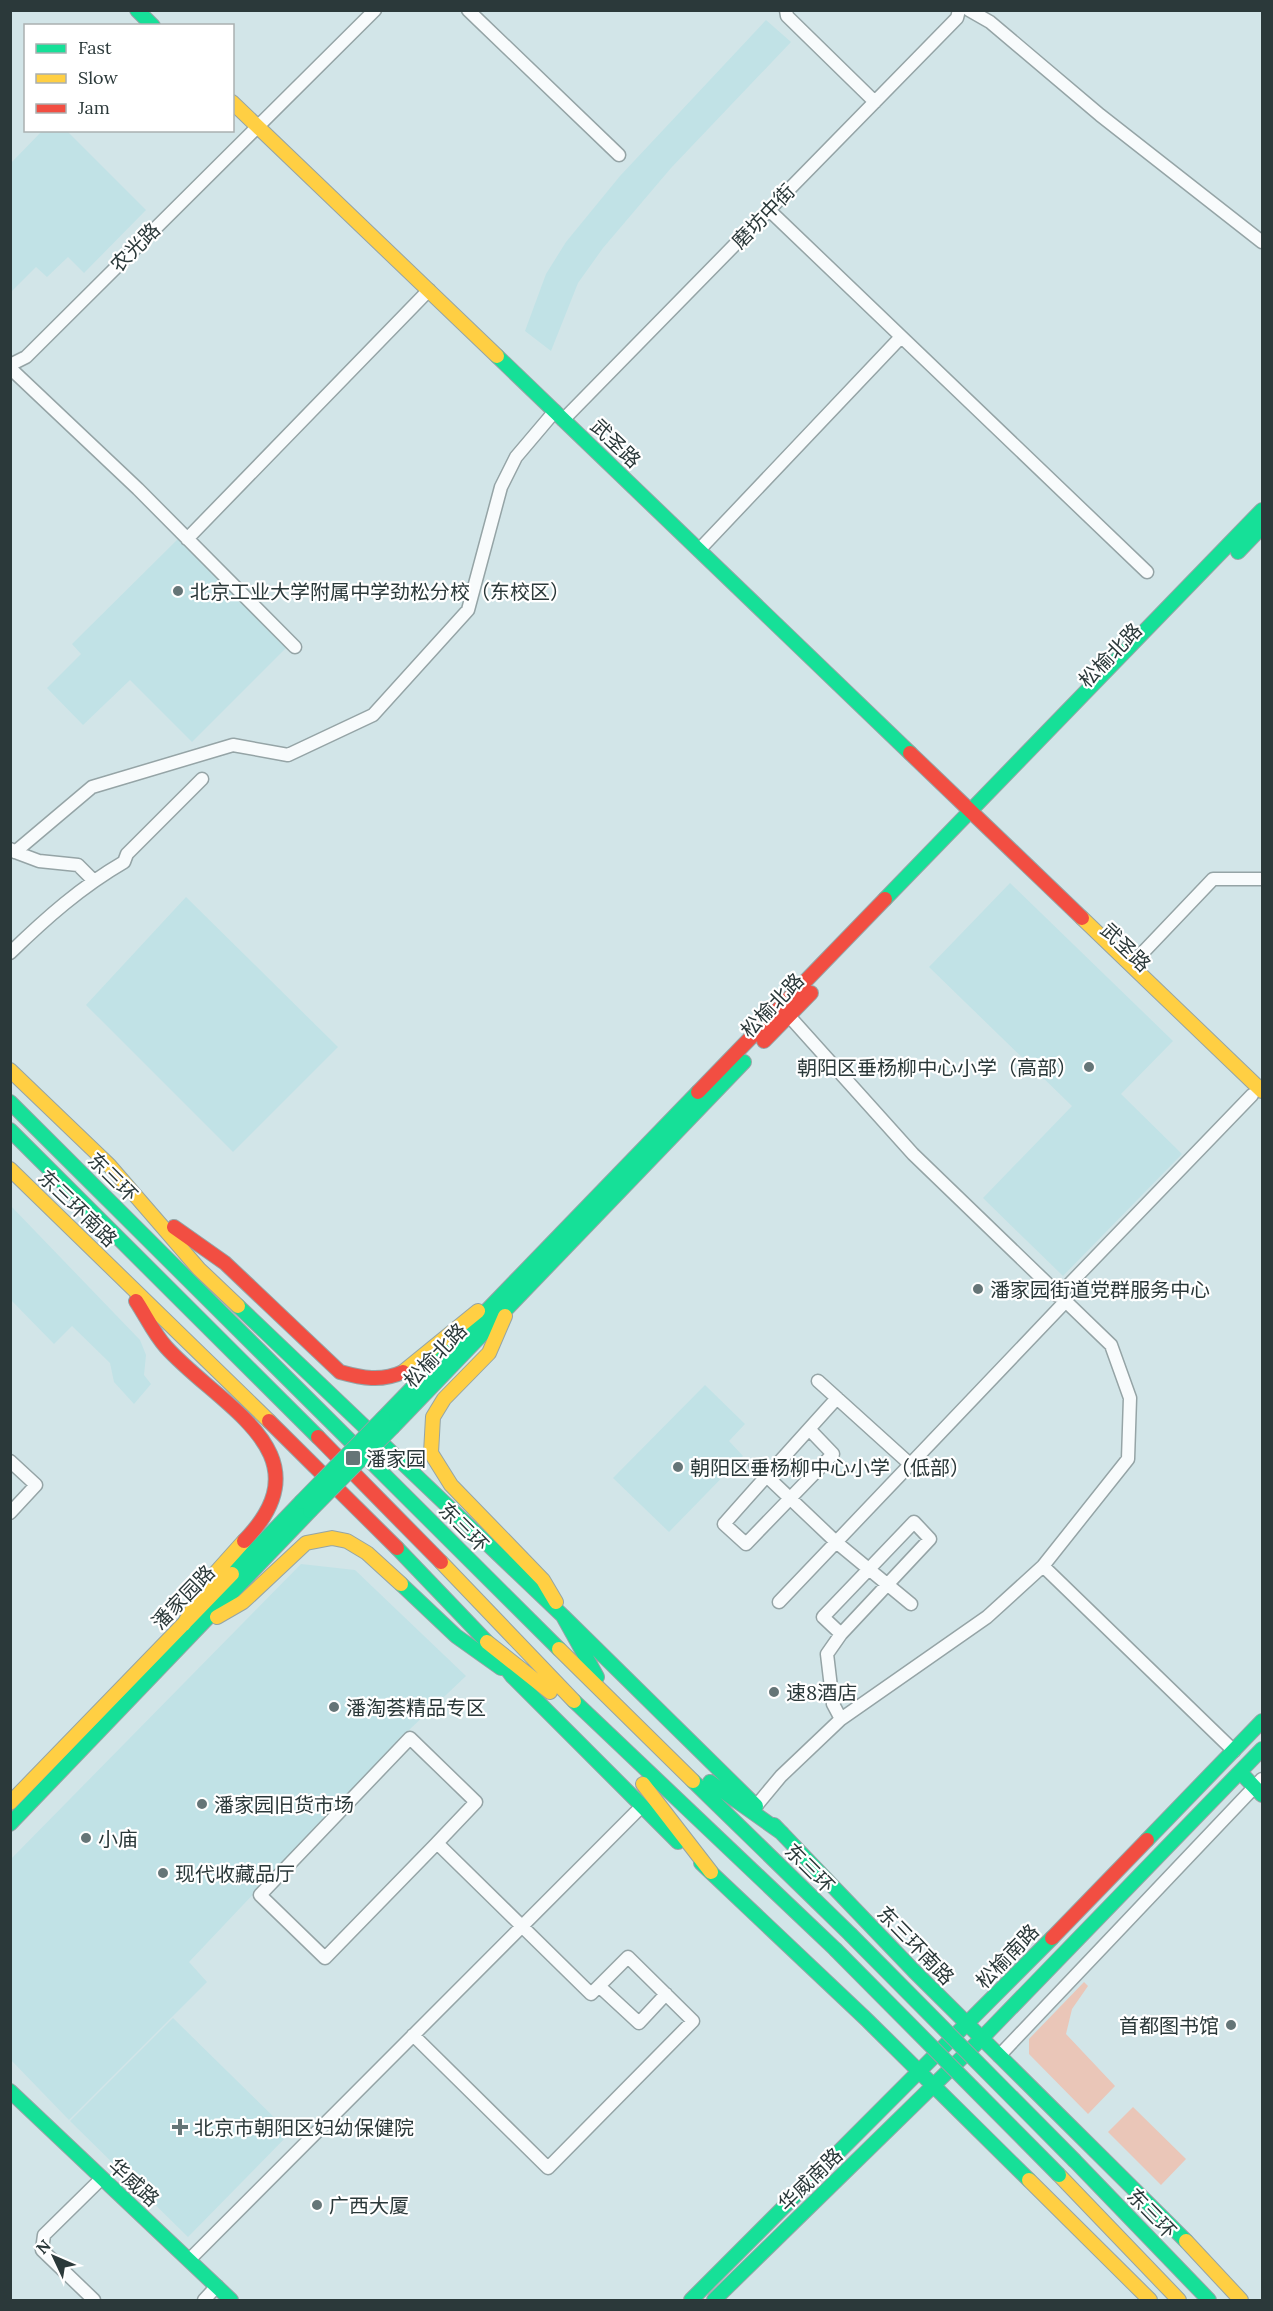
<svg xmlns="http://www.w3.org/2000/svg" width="1273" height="2311" viewBox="0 0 1273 2311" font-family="Lora,'Noto Sans SC',serif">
<rect width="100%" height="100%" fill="#d2e5e8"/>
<path fill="#c1e2e6" d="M766 20 791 42 671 168 603 248 578 283 551 351 525 331 546 274 566 242 620 176Z
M43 130 67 131 146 210 84 273 68 257 47 277 36 267 11 292V163Z
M179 538 287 647 192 742 130 680 83 725 47 688 81 654 72 644Z
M1010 883 1173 1041 1121 1094 1182 1154 1063 1276 983 1198 1072 1106 929 967Z
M186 897 338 1047 233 1152 86 1005Z
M10 1205 140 1340 146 1355 144 1375 151 1384 134 1404 114 1382 110 1363 72 1326 54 1344 11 1300Z
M705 1385 745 1424 729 1441 743 1456 669 1532 613 1478Z
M301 1564 355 1570 466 1676 409 1730 189 1962 207 1982 69 2120 11 2060V1859Z
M173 2018 290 2133 188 2237 70 2121Z"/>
<path fill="#eac6b8" d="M1084 1982 1088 1986 1072 2009 1066 2034 1115 2086 1088 2114 1029 2054V2039Z
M1133 2107 1186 2159 1161 2185 1108 2132Z"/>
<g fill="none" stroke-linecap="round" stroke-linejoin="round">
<defs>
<path id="street" d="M468 10 619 155
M786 10 787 16 875 102
M969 10 990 22 1100 115 1262 242
M769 210 1147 572
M10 365 26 357 375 10
M10 368 138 489 295 647
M563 420 957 18 959 10
M187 539 429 290
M699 550 901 337
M10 849 15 852 92 787 233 745 288 755 373 715 468 610 501 487 516 457 555 411
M15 852 39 861 78 865 93 880
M10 953C46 918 81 887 124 862L127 854 202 779
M1131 965 1213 879H1262
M1058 1296 1252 1095
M818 1381 911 1465
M809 1429 833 1454 746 1544 724 1524C761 1482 799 1440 837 1398
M10 1461 36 1485 10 1513
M755 1465 836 1542 911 1604
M914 1522 930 1539 841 1634 823 1617Z
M1043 1566 1234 1751
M779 1602 1064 1303
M841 1719 833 1704 827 1654 841 1634
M756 1806 781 1776 841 1719 987 1617 1043 1566 1128 1459 1130 1398 1111 1345 913 1154 789 1016
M599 1986 639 2023 666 1994
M413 2035 548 2168 693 2021 628 1957 591 1994 437 1843 325 1958 260 1895 410 1738 476 1802 437 1843
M999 2056 1262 1779
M190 2259 641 1807
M94 2300 42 2250 44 2235 101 2179
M204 2300 217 2286"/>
<path id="fast" d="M137 10 153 26
M497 356 910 753
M1238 552 1262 527
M885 899 1262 510
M10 1102 559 1649
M10 1130 318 1437
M238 1306 563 1616 756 1806
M383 1418 698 1092
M393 1427 744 1062
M397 1548 487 1642 512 1676 678 1842
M232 1574 301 1502
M401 1584 456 1636 501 1668
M563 1616 597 1677
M574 1701 835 1949
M1240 1772 1262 1795
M693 1781 850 1934
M710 1782 782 1833
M10 1824 310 1511
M774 1825 914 1971 1186 2241
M1147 1840 1262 1721
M701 1863 866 2019 1029 2180
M10 2091 231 2300
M1075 2161 1209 2300
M691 2300 1052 1938
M714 2300 981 2039 1262 1749"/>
<path id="slow" d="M232 102 497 356
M1082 918 1262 1091
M10 1070 109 1165 199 1269 238 1306
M10 1169 269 1421
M505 1316 489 1353 444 1399 433 1417 431 1453 451 1485 543 1580 556 1602
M403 1372 478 1311
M441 1562 574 1701
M217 1617 243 1602 306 1543 332 1538 347 1541 367 1553 401 1584
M184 1624 210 1579 244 1541
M487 1642 550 1692
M559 1649 693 1781
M643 1784 711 1872
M10 1803 232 1574
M1059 2175 1179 2300
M1029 2180 1150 2300
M1186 2241 1241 2300"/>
<path id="jam" d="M910 753 1082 918
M764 1041 811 993
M698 1092 885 899
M174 1227 225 1263 340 1372C362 1378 381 1382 403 1372
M136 1301C146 1316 154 1334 166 1347 220 1407 330 1453 244 1541
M269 1421 397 1548
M318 1437 441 1562
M1052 1938 1147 1840"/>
</defs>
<use href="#street" stroke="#95a4a6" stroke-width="15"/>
<use href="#fast" stroke="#95a4a6" stroke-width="16"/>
<use href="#slow" stroke="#95a4a6" stroke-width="16"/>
<use href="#jam" stroke="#95a4a6" stroke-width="16"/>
<use href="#street" stroke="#f8fbfc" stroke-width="12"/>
<use href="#fast" stroke="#16e098" stroke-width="14"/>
<use href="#slow" stroke="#ffcf43" stroke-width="14"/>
<use href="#jam" stroke="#f24e42" stroke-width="14"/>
<defs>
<path id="fast-bridge" d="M301 1502 383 1418
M310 1511 393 1427
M850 1934 1075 2161
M835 1949 1059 2175"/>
</defs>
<use href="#fast-bridge" stroke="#95a4a6" stroke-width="16" stroke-linecap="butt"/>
<use href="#fast-bridge" stroke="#16e098" stroke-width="14"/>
</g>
<g fill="#657577" stroke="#fff" stroke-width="2">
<circle cx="178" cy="591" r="6"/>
<circle cx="1089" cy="1067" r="6"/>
<circle cx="978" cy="1289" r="6"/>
<rect x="345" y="1450" width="16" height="16" rx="3"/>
<circle cx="678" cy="1467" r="6"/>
<circle cx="774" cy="1692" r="6"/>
<circle cx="334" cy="1707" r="6"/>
<circle cx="202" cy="1804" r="6"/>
<circle cx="86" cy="1838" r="6"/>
<circle cx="163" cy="1873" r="6"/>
<circle cx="1231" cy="2025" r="6"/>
<path d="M177 2118h6v6h6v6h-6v6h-6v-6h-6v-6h6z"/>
<circle cx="317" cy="2205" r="6"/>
</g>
<g text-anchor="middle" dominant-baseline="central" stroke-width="4.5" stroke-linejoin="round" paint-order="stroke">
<g font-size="20" fill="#2b393a" stroke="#fff">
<text transform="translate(763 216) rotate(-46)">磨坊中街</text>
<text transform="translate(135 247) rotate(-45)">农光路</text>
<text transform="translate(616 443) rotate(44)">武圣路</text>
<text transform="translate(1110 655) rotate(-46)">松榆北路</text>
<text transform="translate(1126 947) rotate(44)">武圣路</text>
<text transform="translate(772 1005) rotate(-46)">松榆北路</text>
<text transform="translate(113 1177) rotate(45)">东三环</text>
<text transform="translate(78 1208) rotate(44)">东三环南路</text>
<text transform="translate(435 1355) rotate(-46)">松榆北路</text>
<text transform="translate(464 1527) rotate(45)">东三环</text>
<text transform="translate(183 1597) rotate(-46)">潘家园路</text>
<text transform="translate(810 1868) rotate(45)">东三环</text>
<text transform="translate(916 1945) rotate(46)">东三环南路</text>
<text transform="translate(1007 1956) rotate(-46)">松榆南路</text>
<text transform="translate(810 2179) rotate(-44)">华威南路</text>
<text transform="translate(134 2182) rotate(42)">华威路</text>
<text transform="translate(1152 2213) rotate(46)">东三环</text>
</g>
<g font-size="20" fill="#2b393a" stroke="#fff" text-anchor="start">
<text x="190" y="591">北京工业大学附属中学劲松分校（东校区）</text>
<text x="1077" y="1067" text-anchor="end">朝阳区垂杨柳中心小学（高部）</text>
<text x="990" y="1289">潘家园街道党群服务中心</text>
<text x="366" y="1458">潘家园</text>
<text x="690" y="1467">朝阳区垂杨柳中心小学（低部）</text>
<text x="786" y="1692">速8酒店</text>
<text x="346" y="1707">潘淘荟精品专区</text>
<text x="214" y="1804">潘家园旧货市场</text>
<text x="98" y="1838">小庙</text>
<text x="175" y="1873">现代收藏品厅</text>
<text x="1219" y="2025" text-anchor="end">首都图书馆</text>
<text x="194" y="2127">北京市朝阳区妇幼保健院</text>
<text x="329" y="2205">广西大厦</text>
</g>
</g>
<rect width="1273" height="2311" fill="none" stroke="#2b393a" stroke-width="24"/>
<rect x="24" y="24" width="210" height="108" fill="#ffffff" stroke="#aab0b0" stroke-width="1.5"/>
<rect x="36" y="44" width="30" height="9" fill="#16e098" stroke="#aab0b0" stroke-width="1.5"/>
<text x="78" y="54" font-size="18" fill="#2b393a">Fast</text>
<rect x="36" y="74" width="30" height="9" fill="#ffcf43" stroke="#aab0b0" stroke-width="1.5"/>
<text x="78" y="84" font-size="18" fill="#2b393a">Slow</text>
<rect x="36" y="104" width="30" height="9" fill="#f24e42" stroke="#aab0b0" stroke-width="1.5"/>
<text x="78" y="114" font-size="18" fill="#2b393a">Jam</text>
<g transform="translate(54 2257) rotate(314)" stroke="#ffffff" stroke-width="4.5" paint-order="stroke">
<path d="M0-4.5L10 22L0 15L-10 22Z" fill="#2b393a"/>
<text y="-9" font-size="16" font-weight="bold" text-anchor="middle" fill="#2b393a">N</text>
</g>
</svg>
